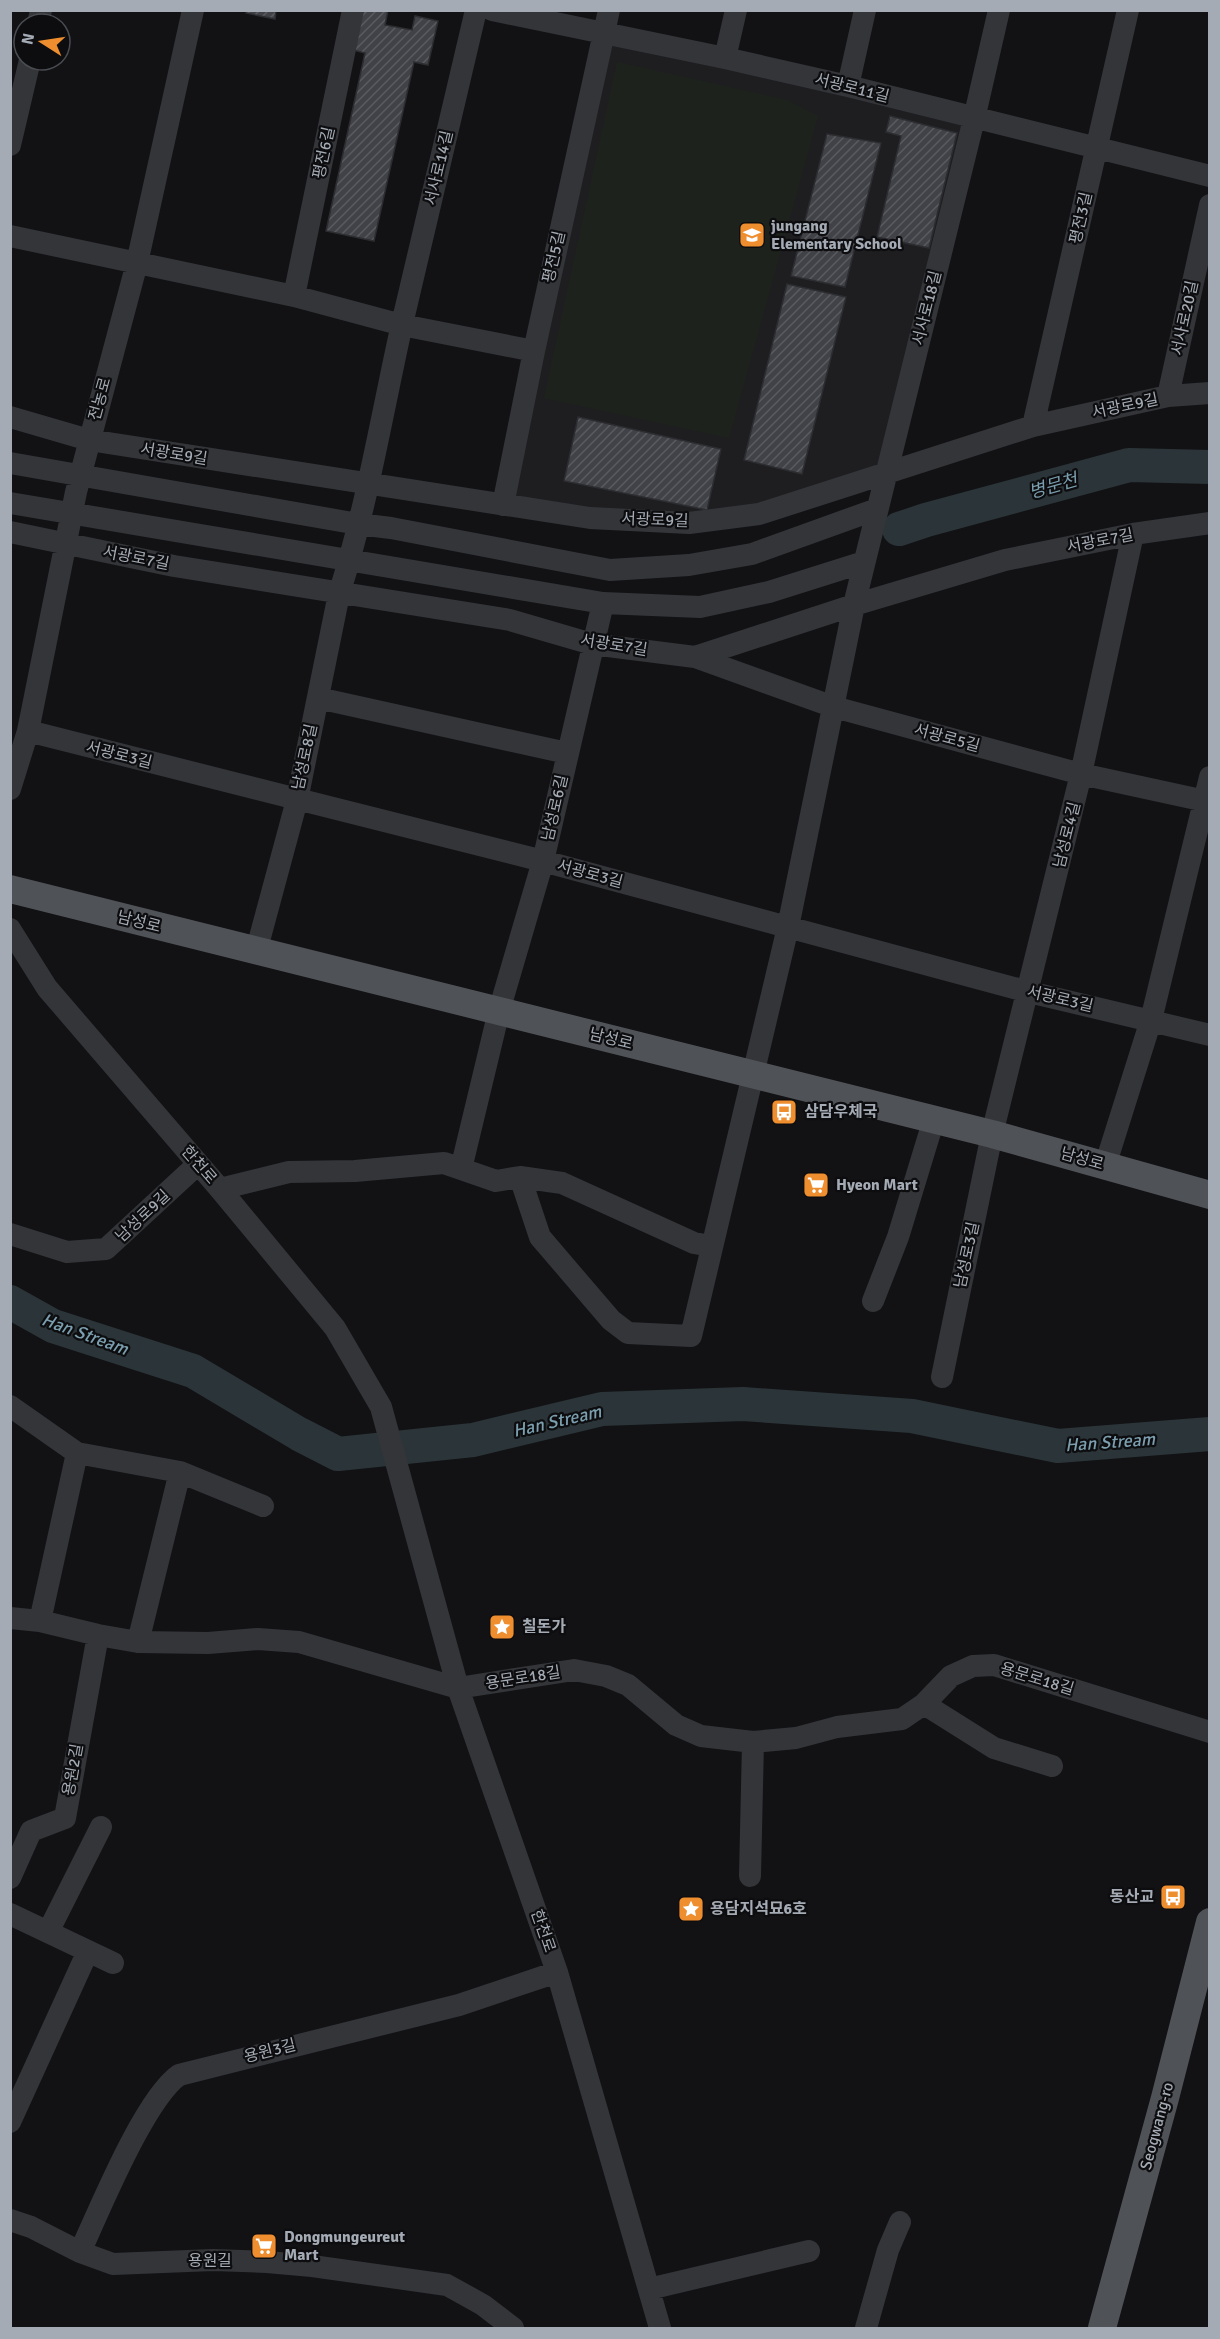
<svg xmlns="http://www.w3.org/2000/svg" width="1220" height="2339" viewBox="0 0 1220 2339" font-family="Signika,'Noto Sans KR',sans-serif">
<defs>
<pattern id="building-hatch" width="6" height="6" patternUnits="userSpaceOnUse" patternTransform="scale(1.5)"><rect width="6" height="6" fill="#414247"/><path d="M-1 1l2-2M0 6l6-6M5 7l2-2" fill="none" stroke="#595b5f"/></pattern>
</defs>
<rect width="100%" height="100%" fill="#121214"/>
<path fill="#1e1e21" d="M604 35 974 119 886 472 689 523 503 505Z"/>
<path fill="#1d231c" d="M617 62 787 100 818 116 729 438 544 398Z"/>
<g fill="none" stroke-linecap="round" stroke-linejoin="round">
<path stroke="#2b3539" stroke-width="34" d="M899 529 926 520 1129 465 1210 467
M10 1302 53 1326 193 1371 299 1434 338 1454 473 1440 602 1409 743 1404 912 1416 1058 1446 1210 1434"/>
</g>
<path fill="url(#building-hatch)" stroke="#2c2d30" stroke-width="1.5" d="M247 10H276L275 19 246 13Z
M361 10H388L385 25 412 30 415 16 438 21 428 65 414 62 374 241 326 231 365 53 353 50Z
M890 116 957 133 929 248 877 237 901 136 886 132Z
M827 134 881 143 845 287 791 276Z
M787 284 846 297 802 474 744 460Z
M578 417 721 449 707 510 564 481Z"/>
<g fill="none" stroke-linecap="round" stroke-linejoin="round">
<path stroke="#333539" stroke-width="22" d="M492 10 725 58 848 86 1210 176
M38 24 41 10
M725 58 736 10
M848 86 865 10
M10 145 30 60
M10 236 294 296 402 325 534 351
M294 296 353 10
M1168 396 1210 205
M10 417 89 440 590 518 689 523 759 514 1033 426 1168 396 1210 393
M1033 426 1128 10
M10 463 358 524 391 528 610 570 689 565 752 554 877 509
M10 503 603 603 700 607 769 592 864 562
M503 505 534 351 609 10
M10 532 174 566 510 620 592 644 695 657 854 605 1005 560 1133 534 1210 523
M695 657 834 707 1081 774 1210 802
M318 698 567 753
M28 731 543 861 1029 992 1210 1035
M10 789 28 731 76 492 137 263 193 10
M10 929 47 988 220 1189 335 1328 381 1407 458 1688 557 1972 660 2328
M256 952 297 800 339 594C367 506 382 414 402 324 426 220 451 115 476 10
M1105 1166 1151 1020 1210 777
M461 1169 499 1011 543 861 603 603
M520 1177 540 1237 611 1320 628 1333 691 1336 788 927 854 605 974 119 999 10
M220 1189 289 1172 355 1171 444 1163 496 1181 520 1177 562 1183 694 1243 711 1246
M10 1234 67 1252 106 1249 198 1164
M873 1301 898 1237 934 1119
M942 1377 992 1134 1081 774 1133 534
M10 1406 77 1453 180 1472 263 1506
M10 1618 40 1621 98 1635 138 1642 208 1643 258 1639 299 1642 458 1688 574 1670 606 1676 628 1685 676 1725 701 1736 753 1742 796 1738 837 1727 902 1719 924 1704 951 1676 973 1666 994 1665 1210 1732
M40 1621 77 1453
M138 1642 180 1472
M924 1704 994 1748 1052 1766
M750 1876 753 1742
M10 1878 31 1831 65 1818 98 1635
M10 1914 113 1963
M48 1932 101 1827
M10 2122 88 1951
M10 2220 31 2227 80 2252 113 2264 213 2260 267 2262 312 2266 447 2285 483 2305 513 2328
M80 2252C100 2209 144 2100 179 2075L459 2005 557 1972
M649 2289 809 2251
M866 2328 888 2250 900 2222"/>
<path stroke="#4f5257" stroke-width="28" d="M10 889 992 1134 1210 1195
M1102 2328 1165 2098 1210 1922"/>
</g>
<defs>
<symbol id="school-square" viewBox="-11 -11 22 22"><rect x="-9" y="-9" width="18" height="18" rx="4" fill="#ee8e2f" stroke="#0d0d0f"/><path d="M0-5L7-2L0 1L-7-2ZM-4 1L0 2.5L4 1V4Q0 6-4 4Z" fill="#fff"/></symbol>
<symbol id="bus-square" viewBox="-11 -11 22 22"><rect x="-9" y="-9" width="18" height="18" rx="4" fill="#ee8e2f" stroke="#0d0d0f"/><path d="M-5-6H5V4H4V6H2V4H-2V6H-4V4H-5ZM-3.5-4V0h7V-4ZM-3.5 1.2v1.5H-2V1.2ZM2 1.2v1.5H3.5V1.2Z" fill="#fff"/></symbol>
<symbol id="supermarket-square" viewBox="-11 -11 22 22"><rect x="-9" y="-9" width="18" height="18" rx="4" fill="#ee8e2f" stroke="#0d0d0f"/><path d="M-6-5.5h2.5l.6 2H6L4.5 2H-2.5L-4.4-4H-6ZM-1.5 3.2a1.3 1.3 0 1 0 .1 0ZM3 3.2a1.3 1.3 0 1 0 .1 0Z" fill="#fff"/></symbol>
<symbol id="sight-square" viewBox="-11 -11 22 22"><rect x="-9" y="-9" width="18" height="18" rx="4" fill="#ee8e2f" stroke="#0d0d0f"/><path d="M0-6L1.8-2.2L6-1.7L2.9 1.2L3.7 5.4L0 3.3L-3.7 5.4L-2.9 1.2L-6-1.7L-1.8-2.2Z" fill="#fff"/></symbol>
</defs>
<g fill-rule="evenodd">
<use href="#school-square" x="737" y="220" width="30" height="30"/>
<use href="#bus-square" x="769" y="1097" width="30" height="30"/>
<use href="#supermarket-square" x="801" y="1170" width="30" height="30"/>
<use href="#sight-square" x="487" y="1612" width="30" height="30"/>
<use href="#bus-square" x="1158" y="1882" width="30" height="30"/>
<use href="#sight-square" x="676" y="1894" width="30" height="30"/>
<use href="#supermarket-square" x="249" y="2231" width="30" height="30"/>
</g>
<g text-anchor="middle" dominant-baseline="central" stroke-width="4.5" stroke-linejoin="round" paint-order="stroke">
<g font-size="16" fill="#a4abb4" stroke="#0d0d0f">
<text transform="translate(852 88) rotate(14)">서광로11길</text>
<text transform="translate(324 153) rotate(-78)">평전6길</text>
<text transform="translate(439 168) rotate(-77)">서사로14길</text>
<text transform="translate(1081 218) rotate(-77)">평전3길</text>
<text transform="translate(554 257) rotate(-77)">평전5길</text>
<text transform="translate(927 308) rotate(-76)">서사로18길</text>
<text transform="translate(1185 318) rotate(-78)">서사로20길</text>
<text transform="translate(100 399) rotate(-75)">전농로</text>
<text transform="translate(1125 406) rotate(-12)">서광로9길</text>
<text transform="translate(174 454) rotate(9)">서광로9길</text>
<text transform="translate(655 520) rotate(2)">서광로9길</text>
<text transform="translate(1100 541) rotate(-11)">서광로7길</text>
<text transform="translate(136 558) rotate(11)">서광로7길</text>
<text transform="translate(614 645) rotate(9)">서광로7길</text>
<text transform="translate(947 738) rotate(15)">서광로5길</text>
<text transform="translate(119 755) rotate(14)">서광로3길</text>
<text transform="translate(305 757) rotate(-78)">남성로8길</text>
<text transform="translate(555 808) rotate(-77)">남성로6길</text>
<text transform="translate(1067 835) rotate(-76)">남성로4길</text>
<text transform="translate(590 874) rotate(15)">서광로3길</text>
<text transform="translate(139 922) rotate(14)">남성로</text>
<text transform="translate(1060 999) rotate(13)">서광로3길</text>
<text transform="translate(611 1039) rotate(14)">남성로</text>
<text transform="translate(1082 1159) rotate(16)">남성로</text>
<text transform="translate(199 1165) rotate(49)">한천로</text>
<text transform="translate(143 1216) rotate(-43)">남성로9길</text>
<text transform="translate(967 1255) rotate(-78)">남성로3길</text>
<text transform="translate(523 1678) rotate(-9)">용문로18길</text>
<text transform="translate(1037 1679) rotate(17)">용문로18길</text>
<text transform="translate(73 1770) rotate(-80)">용원2길</text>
<text transform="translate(543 1931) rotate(71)">한천로</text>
<text transform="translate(270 2051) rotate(-14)">용원3길</text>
<text transform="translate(1157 2126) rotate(-75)">Seogwang-ro</text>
<text x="210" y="2261">용원길</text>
</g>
<g font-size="16" font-weight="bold" fill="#a4abb4" stroke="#0d0d0f" text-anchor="start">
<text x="771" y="226">jungang<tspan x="771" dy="18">Elementary School</tspan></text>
<text x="804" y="1112">삼담우체국</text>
<text x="836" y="1185">Hyeon Mart</text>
<text x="522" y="1627">칠돈가</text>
<text x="1154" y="1897" text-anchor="end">동산교</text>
<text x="710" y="1909">용담지석묘6호</text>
<text x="284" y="2237">Dongmungeureut<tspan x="284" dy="18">Mart</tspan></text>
</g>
<g font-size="18" font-style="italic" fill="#7b9faf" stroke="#0d0d0f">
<text transform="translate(1053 486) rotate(-16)">병문천</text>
<text transform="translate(85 1334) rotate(20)">Han Stream</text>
<text transform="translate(557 1421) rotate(-13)">Han Stream</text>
<text transform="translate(1110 1442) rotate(-4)">Han Stream</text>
</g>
</g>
<rect width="1220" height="2339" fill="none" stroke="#a4abb4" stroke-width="24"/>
<g transform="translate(42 42) rotate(282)"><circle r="28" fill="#0d0d0f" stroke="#494c51" stroke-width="1.5"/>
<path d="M0-4.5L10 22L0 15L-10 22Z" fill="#ee8e2f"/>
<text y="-9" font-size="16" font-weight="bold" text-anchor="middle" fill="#a4abb4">N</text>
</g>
</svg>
